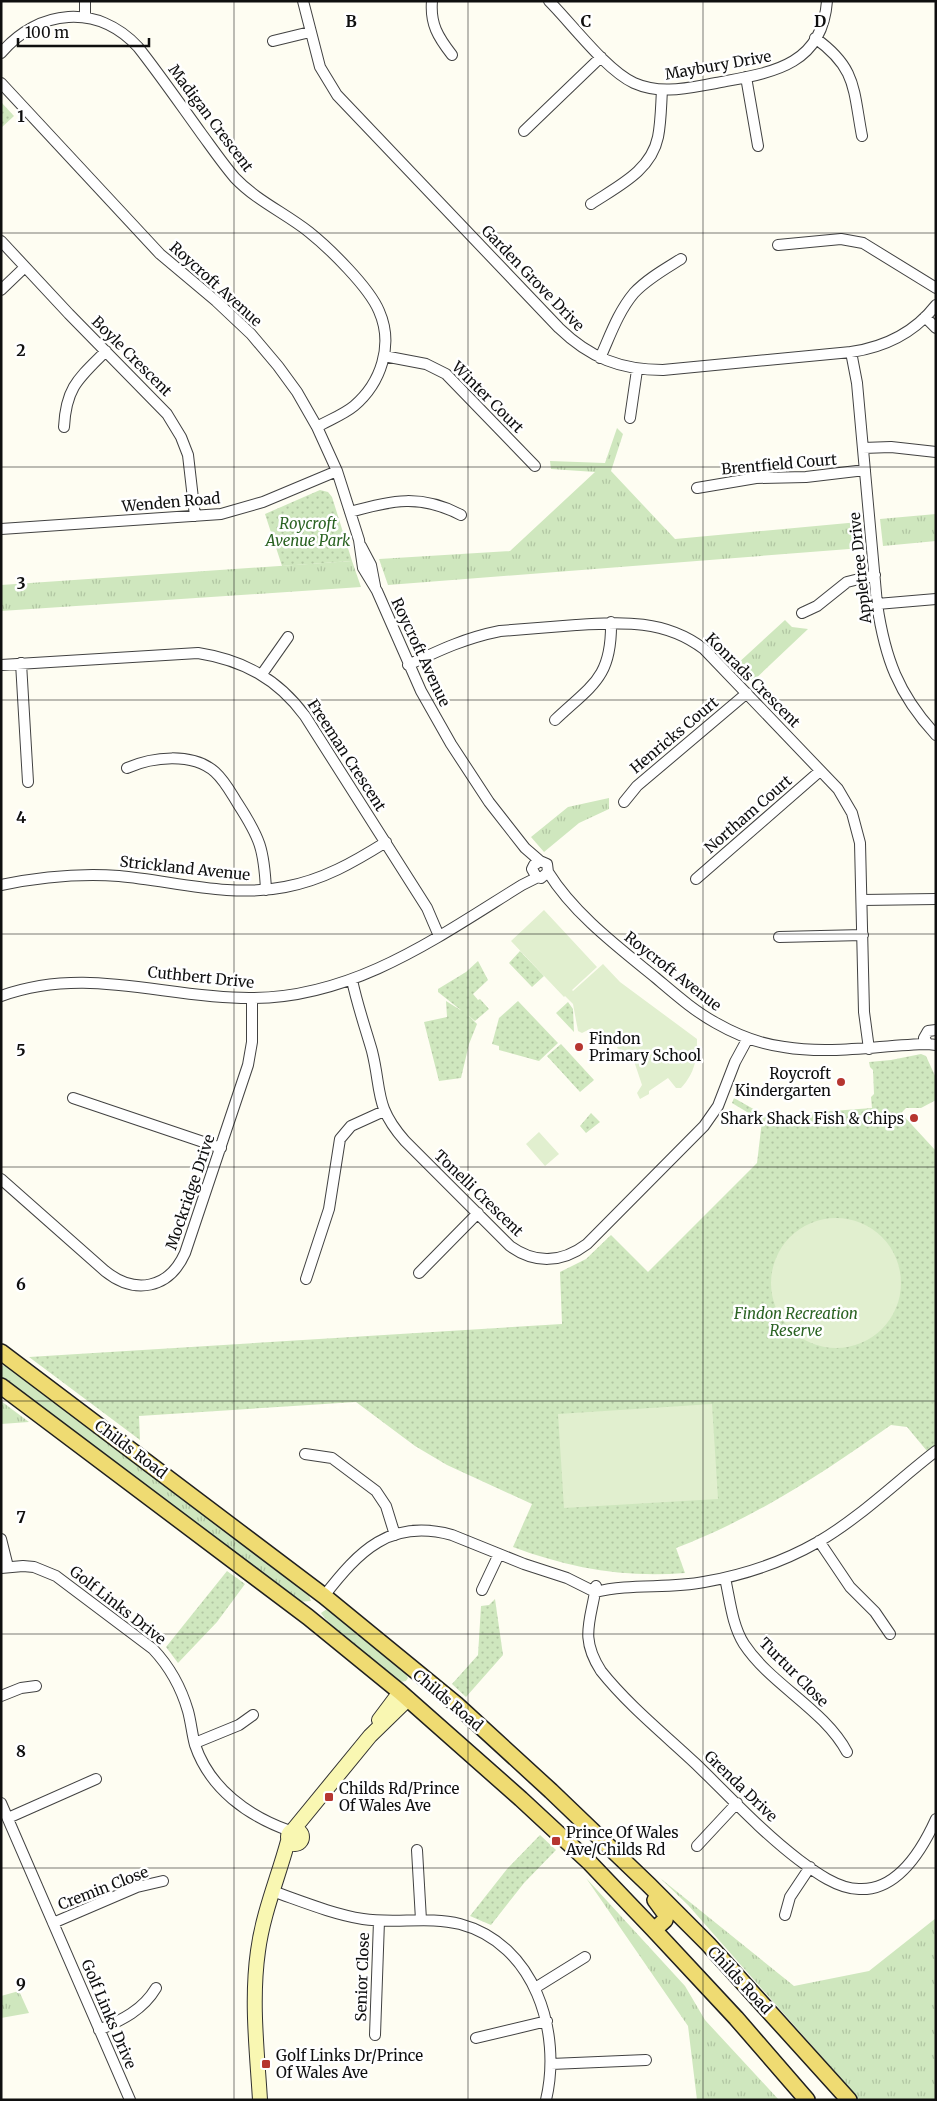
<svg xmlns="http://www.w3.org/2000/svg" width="937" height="2101" viewBox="0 0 937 2101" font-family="Merriweather,serif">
<defs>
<pattern id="grass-tufts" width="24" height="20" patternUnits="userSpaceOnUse" patternTransform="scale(1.25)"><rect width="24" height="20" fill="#cfe7be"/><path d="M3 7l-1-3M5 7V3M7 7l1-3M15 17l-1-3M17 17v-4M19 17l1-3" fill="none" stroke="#b1c5a2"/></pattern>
<pattern id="park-dots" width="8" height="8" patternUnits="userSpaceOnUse" patternTransform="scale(1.25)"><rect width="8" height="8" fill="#cfe7be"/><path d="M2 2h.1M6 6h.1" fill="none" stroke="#b1c5a2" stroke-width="1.8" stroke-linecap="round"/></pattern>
</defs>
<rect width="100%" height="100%" fill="#fefdf2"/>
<path fill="url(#grass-tufts)" d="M617 428 623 434 611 471 675 539 859 522 862 548 388 585 379 559 510 551 595 472 551 469 550 461 605 463Z
M936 514V541L883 546 880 519Z
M352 561 361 587 1 611V585Z
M785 620 792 627 808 629 752 682 736 665Z
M609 798V809L579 823 544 852 531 837 568 807Z
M6 1365 9 1366 307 1590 311 1601 298 1602 6 1383 1 1378V1366Z
M1 1401 29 1422 1 1424Z
M327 1609 338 1614 347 1625 405 1672 408 1678 406 1681C402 1682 399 1682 395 1680 387 1676 324 1620 321 1613Z
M586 1878 685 1986 705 2020 779 2100H697L688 2026Z
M660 1878 794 1986 869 1971 936 1918V2100H860L688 1905Z
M19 1991 29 2013 1 2018V1996Z"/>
<path fill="url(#park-dots)" d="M1 102 14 116 1 128Z
M320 490 328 492 332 497 352 561 282 566 265 514Z
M520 951 544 976 532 987 509 963Z
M478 961 488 980 473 994 478 1000 480 999 489 1009 475 1021 468 1015 477 1024 469 1044 461 1078 439 1081 424 1022 447 1017 446 1001 462 1011 438 992V989L466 972Z
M518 1001 558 1043 539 1061 499 1050V1046L492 1044 499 1018Z
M568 1002 573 1009 574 1032 556 1013Z
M561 1044 594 1080 580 1092 547 1056Z
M921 1054 926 1056 936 1078V1100L921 1108H906L901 1113 936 1151V1445L927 1451 907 1427 891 1425C823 1473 755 1518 676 1548L685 1573C624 1578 569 1568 513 1547L532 1504 447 1465 415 1446 356 1402 139 1416 140 1440 29 1357 562 1324 560 1272 586 1259 611 1235 648 1272 757 1163 762 1121 732 1103 734 1098 766 1116 872 1108 871 1097 874 1094 873 1070 870 1067 869 1062 891 1060Z
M591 1113 600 1122 586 1133 580 1126Z
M227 1571 245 1584 217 1622 178 1663 166 1647Z
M495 1599 503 1655 466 1697 452 1684 478 1655 481 1606 489 1605Z
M540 1835 556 1850 524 1883 491 1925 470 1916 507 1869Z"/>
<path fill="#e1efcf" d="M544 910 597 967 572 990 573 991 603 964 620 982 697 1039C697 1059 695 1073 681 1088H676L668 1078 649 1091V1094L640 1099 637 1093 642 1085 633 1058 631 1055 627 1058 623 1051 617 1048 620 1042 592 1028 582 1033 578 1031 573 1004 565 996 564 997 511 941Z
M539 1132 559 1154 545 1166 526 1144Z
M771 1283a65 65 0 1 1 130 0a65 65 0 1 1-130 0Z
M712 1404 718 1499 564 1508 558 1414Z"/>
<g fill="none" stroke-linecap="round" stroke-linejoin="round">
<defs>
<path id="street" d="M303 1 320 67 337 95 559 328C590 358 621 370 663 370L851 352C885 347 915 332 936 305
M432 1C430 24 438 37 452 55
M549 1C572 24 606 70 634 83 661 95 687 88 716 83 768 73 822 68 827 1
M85 17V1
M815 38C857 68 853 89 862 136
M273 41 310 32
M1 53C39 9 97 3 138 47 160 75 180 104 201 133 212 148 223 164 235 178 257 201 285 213 309 232 329 248 369 287 379 311 394 345 381 383 354 406 343 415 329 420 317 427
M746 77 758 146
M1 83 160 254 216 301 251 334 278 366 297 392 317 427 337 471 359 540 363 568 377 591 421 691 451 744 489 802 525 848 540 861 547 864 548 872 541 878 536 876 532 869 534 865 540 861
M524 131 601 57
M591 204C618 186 651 171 658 137 661 122 661 106 662 90
M1 241 69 314 167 414 181 437 188 455 195 516
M778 245 841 239 863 243 936 288
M1 290 25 267
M925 317 936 328
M851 352 857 383 877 604C885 658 898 694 936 735
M384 356 426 364 446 374 535 466
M600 358C610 336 618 312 634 293 647 279 665 269 681 259
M630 418 637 370
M64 427C66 387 79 378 106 351
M863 448 891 447 936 452
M697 488 756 478 806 477 865 470
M350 512C392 500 421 494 461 515
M1 529 221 514 263 502 337 471
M361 546 371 565 375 586
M877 604 936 599
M802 613 817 606 847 582 875 575
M21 663 28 782
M1 665 198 653C243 660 278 679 305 716L427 908 439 936
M408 665C440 650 465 638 500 631 525 629 551 627 576 625 622 622 665 619 704 649L838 789 852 813 860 843 864 1012 869 1049
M262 674 288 637
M555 720C592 685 612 678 611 622
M127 768C152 757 192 752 215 772 225 781 231 793 238 804 260 838 264 849 266 890
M624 802 637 786 747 693
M548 872C574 914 618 947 656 978 675 994 694 1011 716 1023 737 1035 760 1044 784 1047 832 1055 880 1045 928 1044
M696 879 820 771
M1 885C40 877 79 873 119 876 174 881 230 898 285 887 323 880 354 862 386 842
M862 900 936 899
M779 937 863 935
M352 980C357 1004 365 1027 372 1051 382 1091 374 1106 405 1141L510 1246C535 1264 562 1263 587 1244L704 1126 718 1106 735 1062 748 1038
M1 996C87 965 163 998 249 998 353 999 438 937 522 885L538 877
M936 1030 928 1031 924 1038 928 1044 936 1045
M73 1098 221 1148
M1 1179 105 1271C135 1295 169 1289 185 1253L248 1065 252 1042V998
M419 1273 478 1213
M306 1279 329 1209 340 1139 351 1126 384 1111
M305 1454 332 1458 376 1491 386 1506 395 1535
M1 1539 8 1567
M819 1541 850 1587 875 1612 890 1634
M1 1568 23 1566 34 1567 56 1576 153 1649C170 1667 181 1687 188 1711 191 1722 192 1734 195 1745 210 1789 248 1816 290 1831
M725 1578C730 1600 732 1625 744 1644 771 1685 824 1709 847 1752
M596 1586C591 1621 579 1637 601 1671 628 1705 664 1734 696 1764 729 1796 762 1832 799 1860 815 1872 838 1889 859 1889 898 1891 922 1850 936 1819
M482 1590 499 1554
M324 1596C359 1551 390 1518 452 1535L524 1564 567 1578 595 1592C631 1583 668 1589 704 1582 744 1575 783 1562 818 1542 861 1517 897 1481 936 1451
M1 1696 21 1688 36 1686
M195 1743 239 1725 253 1715
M1 1803 130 2100
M8 1818 96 1779
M697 1846 737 1803
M417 1850 421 1920
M272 1891C301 1901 332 1914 363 1919 395 1924 429 1916 460 1924 535 1944 562 2032 546 2100
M785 1915 790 1897 810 1867
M53 1923 137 1887 163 1881
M535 1988 585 1957
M99 2030C122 2020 143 2010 156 1988
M375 2035 379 1921
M476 2038 547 2021
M551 2064 646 2060"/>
<path id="secondary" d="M379 1720 400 1692
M288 1837a7 7 0 1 1 14 0a7 7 0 1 1-14 0Z
M293 1830 370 1736 408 1699
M260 2100C257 2051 251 2000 258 1951 263 1913 278 1878 288 1841"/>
<path id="primary" d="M1 1352 324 1596 456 1704 551 1791 649 1885 708 1944 849 2100
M1 1386 308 1617 400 1692 521 1799 590 1863 654 1930 736 2018 807 2100
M654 1930 665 1920 666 1915 655 1900"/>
</defs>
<use href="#street" stroke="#424242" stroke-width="12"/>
<use href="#secondary" stroke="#313131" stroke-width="16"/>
<use href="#primary" stroke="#202020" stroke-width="18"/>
<use href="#street" stroke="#fff" stroke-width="10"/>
<use href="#secondary" stroke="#f9f7b2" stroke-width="14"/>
<use href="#primary" stroke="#efdb72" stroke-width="15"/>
</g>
<path fill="none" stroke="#0f0f0f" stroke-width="1" stroke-opacity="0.55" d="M234 1V2100M468 1V2100M703 1V2100M1 233H936M1 467H936M1 700H936M1 934H936M1 1167H936M1 1401H936M1 1634H936M1 1868H936"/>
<g fill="#b63630" stroke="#fff" stroke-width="2">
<circle cx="579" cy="1047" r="5"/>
<circle cx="841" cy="1082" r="5"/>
<circle cx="914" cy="1118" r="5"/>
<rect x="324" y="1792" width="10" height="10" rx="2.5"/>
<rect x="551" y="1836" width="10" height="10" rx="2.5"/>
<rect x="261" y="2059" width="10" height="10" rx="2.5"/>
</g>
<g text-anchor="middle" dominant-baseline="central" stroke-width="5" stroke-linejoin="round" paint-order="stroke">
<g font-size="15" fill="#0f0f0f" stroke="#fff">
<text transform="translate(718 65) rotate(-10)">Maybury Drive</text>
<text transform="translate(211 118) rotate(53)">Madigan Crescent</text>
<text transform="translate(533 278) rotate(46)">Garden Grove Drive</text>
<text transform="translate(216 284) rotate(42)">Roycroft Avenue</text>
<text transform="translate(132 356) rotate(45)">Boyle Crescent</text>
<text transform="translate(488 397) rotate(45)">Winter Court</text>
<text transform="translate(779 464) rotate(-5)">Brentfield Court</text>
<text transform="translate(171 502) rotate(-5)">Wenden Road</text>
<text transform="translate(860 568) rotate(-96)">Appletree Drive</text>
<text transform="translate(421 652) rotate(65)">Roycroft Avenue</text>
<text transform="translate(753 680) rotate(45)">Konrads Crescent</text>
<text transform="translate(674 735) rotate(-40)">Henricks Court</text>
<text transform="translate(347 755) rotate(57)">Freeman Crescent</text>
<text transform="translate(748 814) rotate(-41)">Northam Court</text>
<text transform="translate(185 868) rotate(6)">Strickland Avenue</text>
<text transform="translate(673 971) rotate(38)">Roycroft Avenue</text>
<text transform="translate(201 977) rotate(6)">Cuthbert Drive</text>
<text transform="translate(190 1192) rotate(-71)">Mockridge Drive</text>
<text transform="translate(479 1193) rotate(44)">Tonelli Crescent</text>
<text transform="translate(131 1449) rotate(37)">Childs Road</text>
<text transform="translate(118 1605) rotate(38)">Golf Links Drive</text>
<text transform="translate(794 1672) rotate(45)">Turtur Close</text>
<text transform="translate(448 1700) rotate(40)">Childs Road</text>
<text transform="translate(741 1786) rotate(44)">Grenda Drive</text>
<text transform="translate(103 1888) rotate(-21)">Cremin Close</text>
<text transform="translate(362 1977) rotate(-88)">Senior Close</text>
<text transform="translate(740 1980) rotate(47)">Childs Road</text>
<text transform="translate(109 2014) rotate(67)">Golf Links Drive</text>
</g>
<g font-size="15" font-style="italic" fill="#2b6323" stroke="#fff">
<text x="308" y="523">Roycroft<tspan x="308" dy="17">Avenue Park</tspan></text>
<text x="796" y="1313">Findon Recreation<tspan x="796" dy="17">Reserve</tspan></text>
</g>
<g font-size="15" fill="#0f0f0f" stroke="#fff" text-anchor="start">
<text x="589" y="1038">Findon<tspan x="589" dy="17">Primary School</tspan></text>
<text x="831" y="1073" text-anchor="end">Roycroft<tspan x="831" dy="17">Kindergarten</tspan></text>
<text x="904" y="1118" text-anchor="end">Shark Shack Fish &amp; Chips</text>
<text x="339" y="1788">Childs Rd/Prince<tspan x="339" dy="17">Of Wales Ave</tspan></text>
<text x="566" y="1832">Prince Of Wales<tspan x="566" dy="17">Ave/Childs Rd</tspan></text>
<text x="276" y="2055">Golf Links Dr/Prince<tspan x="276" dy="17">Of Wales Ave</tspan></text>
</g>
</g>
<g font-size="16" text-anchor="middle" font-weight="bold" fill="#0f0f0f" stroke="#fff" stroke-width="5" stroke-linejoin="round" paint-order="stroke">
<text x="351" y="27">B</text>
<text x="586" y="27">C</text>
<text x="820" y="27">D</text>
<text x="21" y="122">1</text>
<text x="21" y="356">2</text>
<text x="21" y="589">3</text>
<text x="21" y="823">4</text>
<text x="21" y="1056">5</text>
<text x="21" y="1290">6</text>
<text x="21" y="1523">7</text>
<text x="21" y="1757">8</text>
<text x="21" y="1990">9</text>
</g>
<rect width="937" height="2101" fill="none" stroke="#0f0f0f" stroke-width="5"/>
<path d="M18 38v8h131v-8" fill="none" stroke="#0f0f0f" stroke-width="2.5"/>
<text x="25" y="38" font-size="15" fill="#0f0f0f" stroke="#ffffff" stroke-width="4" paint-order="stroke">100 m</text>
</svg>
